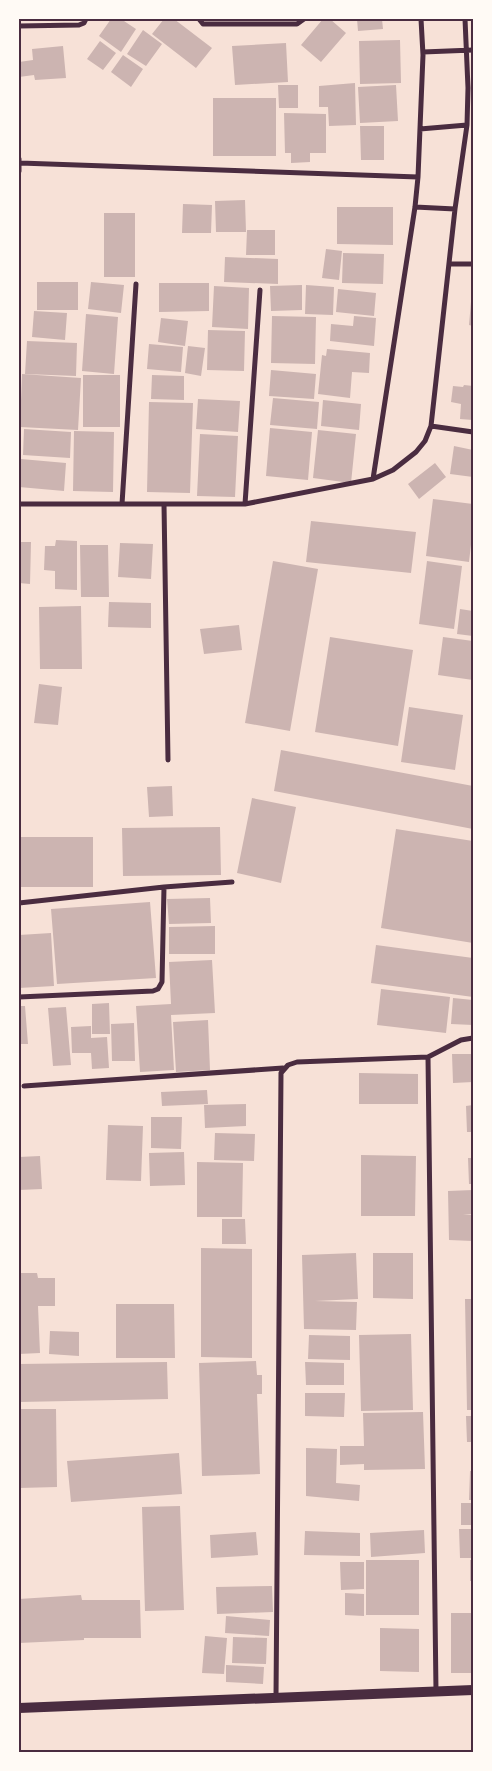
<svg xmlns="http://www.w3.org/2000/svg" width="492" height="1771" viewBox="0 0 492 1771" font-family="Ubuntu,sans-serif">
<rect width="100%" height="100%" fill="#f7e1d7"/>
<path fill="#ccb4b1" d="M111 19H121L136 29 121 52 99 36Z
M164 19H174L212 48 196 68 152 34Z
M323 19H330L346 33 321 62 301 45Z
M357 19H382L383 29 358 31Z
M143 30 162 44 146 66 127 54Z
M400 40 401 83 360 84 359 41Z
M100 41 116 53 103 70 87 59Z
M286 43 288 82 235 85 232 46Z
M63 46 66 78 35 80 34 75 19 77V62L33 60 32 49Z
M123 55 143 69 131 87 111 72Z
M355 83 356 125 329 126 328 107H319V86Z
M278 85H298V108H279Z
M396 85 398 121 360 123 358 87Z
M213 98H276V156H213Z
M284 113 326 114V153H310V162L291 163V153H285Z
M360 126H384V160H361Z
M245 200 246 232H216L215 201Z
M183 204 212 205 211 233H182Z
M337 207H393V245L337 244Z
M104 213H135V277H104Z
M247 230H275V255H246Z
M326 249 342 251 339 280 322 278Z
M343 253 384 254 383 284 342 283Z
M225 257 278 259V284L224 282Z
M37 282H78V310H37Z
M91 282 124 285 121 313 88 309Z
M159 283H209V311L159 312Z
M302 285V310L271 311 270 286Z
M306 285 334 287 333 315 305 314Z
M214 286 249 288 248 329 212 327Z
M338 289 376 293 374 316 336 312Z
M472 290H473V326L469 325Z
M34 311 67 313 65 340 32 337Z
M86 314 118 317 114 374 82 371Z
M272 316 316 317 315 364 271 363Z
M354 316 376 318 374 346 330 341 331 324 353 326Z
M161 318 188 321 185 346 158 342Z
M208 330 245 331 244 371 207 370Z
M27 341 77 343 76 376 25 374Z
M149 344 183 347 181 372 147 369Z
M188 346 205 348 201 376 185 373Z
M327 349 370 353 369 373 352 372 350 398 318 394 322 355 326 356Z
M271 370 316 374 314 399 269 396Z
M22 374 81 378 78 430 20 427Z
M83 375H120V427H83Z
M152 375 184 376V400L151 399Z
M464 385 473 386V420L460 419 461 404 451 402 453 386 463 387Z
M273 398 319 402 317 429 270 425Z
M198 399 240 401 238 432 196 429Z
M323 400 361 404 359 430 321 426Z
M149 402 193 403 190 493 147 492Z
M270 428 312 432 308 480 266 476Z
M24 429 71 432 70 458 23 455Z
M318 430 356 434 351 483 313 478Z
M74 431 114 432 113 492 73 491Z
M200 434 238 436 235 497 197 496Z
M454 446 473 450V477L450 474Z
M21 459 66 463 64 491 19 487Z
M435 463 446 477 419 499 408 484Z
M433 499 473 504V527L469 562 426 556Z
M311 521 416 532 411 573 306 562Z
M56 540 77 541V590L55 589V571L44 570 45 546H55Z
M19 542H31L30 584 19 583Z
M120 543 153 544 151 579 118 577Z
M80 545H108L109 597H81Z
M273 561 318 569 290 731 245 723Z
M427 561 462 566 454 629 419 624Z
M109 602 151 603V628L108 627Z
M81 606 82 669H40L39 607Z
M460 609 473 611V636L457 634Z
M239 625 242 650 204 654 200 629Z
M330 637 413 650 398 746 315 732Z
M443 637 473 641V680L438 675Z
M39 684 62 687 58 725 34 723Z
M409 707 463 715 455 770 401 762Z
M281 750 473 786V829L274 791Z
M172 786 173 816 149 817 147 787Z
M252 798 296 807 281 883 237 873Z
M220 827 221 875 123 876 122 828Z
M396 829 473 841V943L381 928Z
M19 837H93V887H19Z
M210 898 211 923 169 924 167 899Z
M150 902 156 978 57 984 51 909Z
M215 926V954H169V927Z
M51 933 54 986 19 988V935Z
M376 945 473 958V997L371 983Z
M212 960 215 1013 171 1015 174 1070 140 1072 136 1006 171 1004 169 962Z
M381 989 450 997 446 1033 377 1025Z
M453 998 473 1000V1025L451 1024Z
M109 1003 110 1034H92V1004Z
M19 1006H25L28 1044H19Z
M66 1007 71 1065 53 1066 48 1008Z
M208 1020 210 1070 176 1072 173 1022Z
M134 1023 135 1061H112L111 1024Z
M91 1026V1038L107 1037 109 1068 92 1069 91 1053H72L71 1027Z
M452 1054H473V1082L453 1083Z
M359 1073 418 1074V1104H359Z
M207 1090 208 1104 162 1106 161 1092Z
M246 1104V1126L205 1128 204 1105Z
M473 1105V1132H467L466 1106Z
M151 1117H182L181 1149 151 1148Z
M108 1125 143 1126 141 1181 106 1180Z
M215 1133 255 1134 254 1161 214 1160Z
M184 1152 185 1185 150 1186 149 1153Z
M361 1155 416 1156 415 1216H361Z
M40 1156 42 1189 19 1190V1157Z
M468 1158H473V1184H469Z
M197 1162 243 1163 242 1217H197Z
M473 1190V1214H463L473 1215V1241L449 1240 448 1191Z
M222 1219H245L246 1244H222Z
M201 1248 252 1249V1358L201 1357Z
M356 1253 358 1299 315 1301 357 1302 356 1330 304 1329 302 1255Z
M373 1253H413V1299L373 1298Z
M19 1273H37L38 1278H55V1306H38L40 1353 19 1354Z
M465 1299H473V1410H467Z
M116 1304H174L175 1358H116Z
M50 1331 79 1332V1356L49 1354Z
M411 1334 413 1410 361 1411 359 1335Z
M309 1335 350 1336V1360L308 1359Z
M256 1361 257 1375H262V1394H257L260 1474 202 1476 199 1363Z
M167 1362 168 1399 19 1402V1364Z
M305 1362 344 1363V1385H306Z
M305 1393H345L344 1417 305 1416Z
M19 1409H56L57 1487 19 1488Z
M423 1412 425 1469 364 1470V1464L340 1465V1446H364L363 1413Z
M466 1416H473V1442H467Z
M306 1448 337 1449 336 1483 360 1485 359 1501 306 1496Z
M179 1453 182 1494 71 1502 67 1461Z
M470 1471H473V1500H469Z
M461 1503H473V1525H461Z
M180 1506 184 1610 145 1611 142 1507Z
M459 1529H473V1558H460Z
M424 1530 425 1553 371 1557 370 1533Z
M305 1531 360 1533V1556L304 1555Z
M256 1532 258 1555 211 1558 210 1535Z
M366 1560H419V1615H366Z
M470 1560H473V1581H470Z
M340 1562H364V1589L341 1590Z
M272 1586 273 1612 217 1614 216 1587Z
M345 1593 364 1594V1616L345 1615Z
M81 1595 82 1600H140L141 1638H84V1640L19 1643V1599Z
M451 1613H473V1673H451Z
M226 1616 270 1620 269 1636 225 1633Z
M380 1628 419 1629V1672L380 1671Z
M205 1636 227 1638 224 1674 202 1673Z
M233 1637 267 1638 266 1664 232 1663Z
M226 1665 264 1667 263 1684 226 1682Z"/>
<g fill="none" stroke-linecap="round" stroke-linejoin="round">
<path stroke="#4a2c40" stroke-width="5" d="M199 19 203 24H297L304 19
M19 26 79 25 84 23 86 19
M423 52 473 50
M420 129 467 125
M19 159V171
M20 163 418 177
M415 207 455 209
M450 264H473
M431 426 473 432
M373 479 415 207 418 177 423 55 421 19
M19 504H245L373 479 393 470 416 452 425 441 431 426 455 209 467 125 468 88 465 19
M122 504 136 284
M164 504 168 760
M245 504 260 290
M19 903 164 887 232 882
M19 997 153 991 158 989 162 982 164 887
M428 1057 461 1040 473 1038
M24 1086 283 1068
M276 1697 281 1073 288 1065 297 1062 428 1057 436 1691"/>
<path stroke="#4a2c40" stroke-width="10" d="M19 1708 473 1690"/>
</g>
<rect width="492" height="1771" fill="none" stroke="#fffaf5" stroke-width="40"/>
<rect x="20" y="20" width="452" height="1731" fill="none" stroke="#4a2c40" stroke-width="2"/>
</svg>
